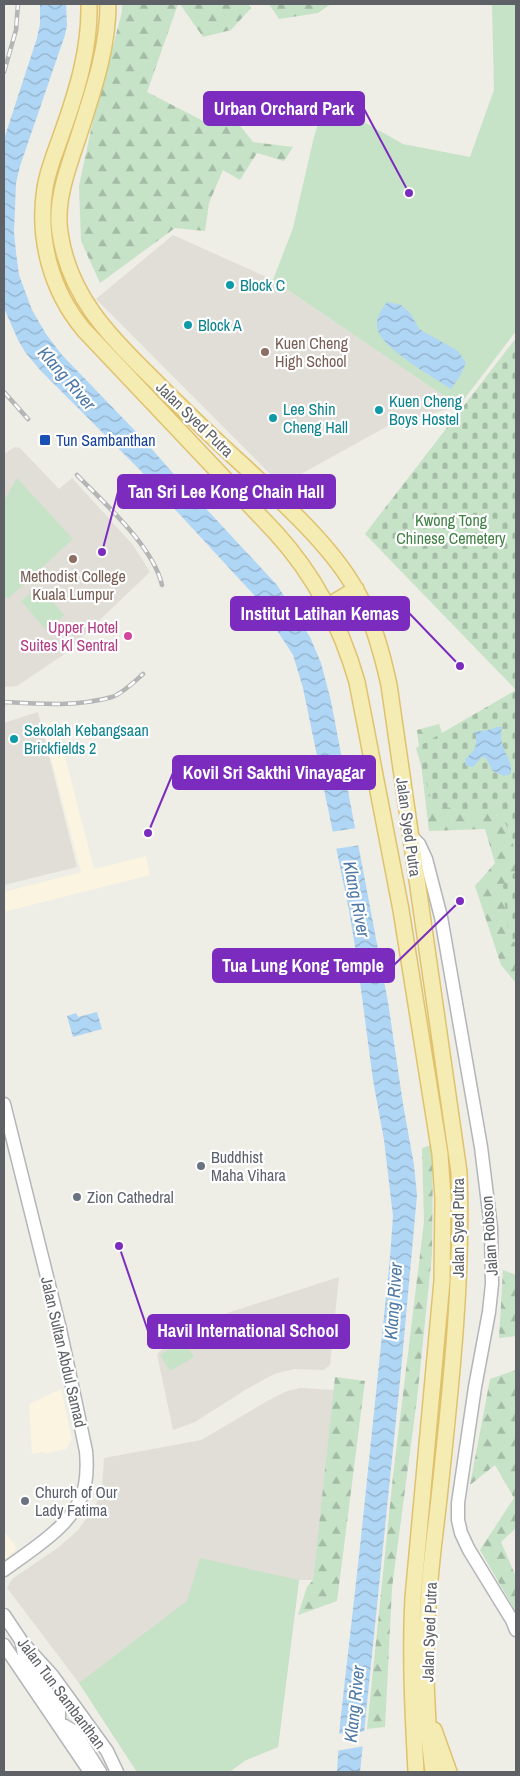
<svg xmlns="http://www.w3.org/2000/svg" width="520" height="1776" viewBox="0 0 520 1776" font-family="'Archivo Narrow',sans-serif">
<defs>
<pattern id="forest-firs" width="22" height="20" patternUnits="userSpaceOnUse" patternTransform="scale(1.25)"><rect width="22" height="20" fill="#c6e2c7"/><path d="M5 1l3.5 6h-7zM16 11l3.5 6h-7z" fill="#a4bba5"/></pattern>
<pattern id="cemetery-stones" width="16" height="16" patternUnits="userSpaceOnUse" patternTransform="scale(1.25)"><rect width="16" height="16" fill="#c6e2c7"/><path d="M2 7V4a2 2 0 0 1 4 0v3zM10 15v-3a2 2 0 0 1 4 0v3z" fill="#a4bba5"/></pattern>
<pattern id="water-waves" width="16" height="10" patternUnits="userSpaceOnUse" patternTransform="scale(1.25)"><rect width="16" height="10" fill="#b0d6f5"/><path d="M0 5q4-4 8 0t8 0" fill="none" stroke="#92b1ca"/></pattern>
</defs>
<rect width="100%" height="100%" fill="#eeede6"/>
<path fill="#faf4e0" d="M56 721 94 869 146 856 150 875 4 912V892L81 872 42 724Z
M61 1389 72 1440 66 1449 44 1454V1452L32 1454 29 1404Z
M4 1531 17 1548 4 1561Z"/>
<path fill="#e1ded8" d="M173 235 273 280 459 406 386 427 281 485 96 299Z
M15 447 20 448 59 489 72 478 133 545 150 572 63 655 17 686 4 687V454Z
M38 712 77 867 4 885V723Z
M339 1277 330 1365 324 1370 294 1369 274 1374 245 1390 195 1422 173 1430 157 1354 187 1326Z
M301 1388 334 1390 313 1580H299L278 1747 246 1760 229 1772H137L79 1683 7 1588 12 1579 59 1547 78 1530 95 1507 102 1488 104 1458 201 1440 269 1400 287 1391Z"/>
<path fill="url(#forest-firs)" d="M122 4H178L147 92 211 125 229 117 234 96 245 102 238 123 253 142 293 147 284 161 257 153 240 180 223 170 209 203 205 231 175 228 100 283 81 241 79 186 92 125 122 12Z
M180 4H248L251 8 231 30 203 37Z
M269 4H331L318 13 279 19Z
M439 724 446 745 495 797 516 829V983L501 965 475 886 495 863 485 829 429 831 417 730Z
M433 1145 432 1254 417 1399 392 1588 385 1727 367 1729 393 1476 424 1222 422 1148Z
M503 1270 516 1275V1336L499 1338Z
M516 1370V1528L501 1542 516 1577V1612L480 1550 514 1498 495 1465 470 1485 490 1379Z
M335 1377 365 1381 337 1601 298 1615 307 1587 313 1580Z"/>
<path fill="url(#cemetery-stones)" d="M516 338V853L502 813 433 806 416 748 516 690 365 534Z
M516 871V943L509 940 503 885Z"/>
<path fill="#c6e2c7" d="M492 4H516V331L459 406 273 280 293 228 314 137 325 100 403 144 470 157 494 90Z
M17 478 73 539 9 598 4 597V501Z
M39 586 64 615 47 631 21 601Z
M184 1340 194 1357 170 1371 160 1355Z
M200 1558 299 1580 278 1747 246 1760 229 1772H137L79 1683 187 1601Z"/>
<path fill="url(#water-waves)" d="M40 4H66L67 25 65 35 20 166 16 183 15 208 14 232 16 252 19 275 32 310 46 334 62 355 143 439 171 471 277 585 310 637 321 663 331 701 388 1002 403 1104 414 1165 417 1195 401 1371 360 1772H337L340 1724 360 1547 390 1258 393 1216 384 1140 373 1080 357 959 349 910 303 688 293 655 254 595 159 492 140 470 40 370 25 352 18 340 4 308V139L37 38 40 24Z
M387 302 401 305 411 314 419 329 458 351 466 363 460 376 451 389C433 377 385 350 378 331 374 320 381 310 387 302Z
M496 727H502C496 748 516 761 510 774L504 776 493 771 486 758 482 757 473 767 466 766 465 759C475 751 478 745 475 732 483 730 489 731 496 727Z
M97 1012 102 1029 73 1037 67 1016 76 1013 78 1017Z"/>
<path fill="#eeede6" d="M357 828 361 845 334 849 330 832Z
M366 1731 365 1746 336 1751 337 1734Z"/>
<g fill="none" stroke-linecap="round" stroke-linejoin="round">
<defs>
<path id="secondary" d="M410 835 419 844 426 859 441 917 481 1147 491 1228 492 1284 489 1312 475 1387 458 1503V1520L461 1533 469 1550 512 1620 516 1630
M4 1104 60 1329 86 1451C87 1462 87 1474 85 1485 78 1523 32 1549 4 1570
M4 1615 22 1642 52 1675 107 1751 117 1772
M22 1644 25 1659 59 1710V1725
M4 1645 90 1772
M59 1725 65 1726 75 1732 100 1772"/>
<path id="primary" d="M89 4C90 49 77 91 62 133 56 151 48 169 45 188 37 238 51 291 84 330L276 533C315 576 341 626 357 682L401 910 440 1154 443 1198 442 1281 413 1598C410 1656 413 1714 416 1772
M108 4C108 50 92 94 78 138 68 168 55 201 60 233 69 295 108 335 151 377 182 408 213 438 245 467 282 502 331 545 356 590 373 619 382 653 389 685L459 1172C463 1278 451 1384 440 1489 436 1528 430 1567 428 1606 424 1661 426 1718 433 1772
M328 606 356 589
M434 1730 449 1772"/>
</defs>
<use href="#secondary" stroke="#b3b5b9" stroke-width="15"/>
<use href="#primary" stroke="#e0c26d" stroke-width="18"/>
<use href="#secondary" stroke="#fff" stroke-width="12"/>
<use href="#primary" stroke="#f5ecb4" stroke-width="15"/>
<defs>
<path id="rail" d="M4 72 16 30 18 4
M4 392 28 419
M77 475C104 503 153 546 162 585
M4 702C39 704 77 707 112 697 123 693 134 682 143 674"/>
</defs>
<use href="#rail" stroke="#b4b5b5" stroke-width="4.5"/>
<use href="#rail" stroke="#fff" stroke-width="2.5" stroke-dasharray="8" stroke-linecap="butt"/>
</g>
<g fill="#0f9aa8" stroke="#fff" stroke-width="2">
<circle cx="230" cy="285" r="5"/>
<circle cx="188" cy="325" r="5"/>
<circle cx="379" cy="410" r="5"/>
<circle cx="273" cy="418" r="5"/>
<circle cx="14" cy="739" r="5"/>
</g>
<g fill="#8d6e63" stroke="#fff" stroke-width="2">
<circle cx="265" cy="352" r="5"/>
<circle cx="73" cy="559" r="5"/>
</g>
<rect fill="#1a4fb4" stroke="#fff" stroke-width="2" x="39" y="434" width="12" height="12" rx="2.5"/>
<circle fill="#d1479c" stroke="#fff" stroke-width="2" cx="128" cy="636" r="5"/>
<g fill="#6b7280" stroke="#fff" stroke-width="2">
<circle cx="201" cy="1166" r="5"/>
<circle cx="77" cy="1197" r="5"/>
<circle cx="25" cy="1501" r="5"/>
</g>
<g text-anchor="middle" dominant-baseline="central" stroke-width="4.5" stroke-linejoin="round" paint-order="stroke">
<g font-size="16" fill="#0d838f" stroke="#fff" text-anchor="start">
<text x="240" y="285">Block C</text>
<text x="198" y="325">Block A</text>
<text x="389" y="401">Kuen Cheng<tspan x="389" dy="18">Boys Hostel</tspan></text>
<text x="283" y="409">Lee Shin<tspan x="283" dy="18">Cheng Hall</tspan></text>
<text x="24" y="730">Sekolah Kebangsaan<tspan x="24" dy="18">Brickfields 2</tspan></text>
</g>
<g font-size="16" fill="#785e54" stroke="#fff" text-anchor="start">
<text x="275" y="343">Kuen Cheng<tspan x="275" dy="18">High School</tspan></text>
<text x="73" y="576" text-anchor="middle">Methodist College<tspan x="73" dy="18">Kuala Lumpur</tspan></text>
</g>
<g font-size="16" fill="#5e6165" stroke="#fff">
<text transform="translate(195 419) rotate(44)">Jalan Syed Putra</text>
<text transform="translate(409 827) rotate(82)">Jalan Syed Putra</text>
<text transform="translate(458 1228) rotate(-90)">Jalan Syed Putra</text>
<text transform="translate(489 1236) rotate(-94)">Jalan Robson</text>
<text transform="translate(64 1352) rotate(77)">Jalan Sultan Abdul Samad</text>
<text transform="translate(429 1632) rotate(-88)">Jalan Syed Putra</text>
<text transform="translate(62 1693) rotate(53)">Jalan Tun Sambanthan</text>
</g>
<g font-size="16" fill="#164399" stroke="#fff" text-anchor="start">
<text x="56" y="440">Tun Sambanthan</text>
</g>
<g font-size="16" fill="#418145" stroke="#fff">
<text x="451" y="520">Kwong Tong<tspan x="451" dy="18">Chinese Cemetery</tspan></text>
</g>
<g font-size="16" fill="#b23c85" stroke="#fff" text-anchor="end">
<text x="118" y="627">Upper Hotel<tspan x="118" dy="18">Suites Kl Sentral</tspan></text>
</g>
<g font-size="16" fill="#5b616d" stroke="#fff" text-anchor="start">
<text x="211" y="1157">Buddhist<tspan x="211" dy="18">Maha Vihara</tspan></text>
<text x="87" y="1197">Zion Cathedral</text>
<text x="35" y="1492">Church of Our<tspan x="35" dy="18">Lady Fatima</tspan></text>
</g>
<g font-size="18" font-style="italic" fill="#4e78a5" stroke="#fff">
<text transform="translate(67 378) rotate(49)">Klang River</text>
<text transform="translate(357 899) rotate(79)">Klang River</text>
<text transform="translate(393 1301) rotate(-86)">Klang River</text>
<text transform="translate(354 1704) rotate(-84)">Klang River</text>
</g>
</g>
<path fill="none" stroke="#7b2cbf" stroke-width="2" d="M409 193L364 109M102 552L118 492M460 666L409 613M148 833L173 773M460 901L394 965M119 1246L148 1331"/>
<g fill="#7b2cbf" stroke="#fff" stroke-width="2">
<circle cx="409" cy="193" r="5"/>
<circle cx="102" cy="552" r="5"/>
<circle cx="460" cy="666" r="5"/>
<circle cx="148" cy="833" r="5"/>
<circle cx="460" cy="901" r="5"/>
<circle cx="119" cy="1246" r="5"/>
</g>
<g fill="#7b2cbf" stroke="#7b2cbf" stroke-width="2">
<rect x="204" y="92" width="160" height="33" rx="5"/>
<rect x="118" y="475" width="217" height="33" rx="5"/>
<rect x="231" y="597" width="178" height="33" rx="5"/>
<rect x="173" y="756" width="202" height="33" rx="5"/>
<rect x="213" y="949" width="181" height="33" rx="5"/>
<rect x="148" y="1315" width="201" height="33" rx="5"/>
</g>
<g font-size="18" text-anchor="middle" font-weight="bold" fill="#fff">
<text x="284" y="115">Urban Orchard Park</text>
<text x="226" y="498">Tan Sri Lee Kong Chain Hall</text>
<text x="320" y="620">Institut Latihan Kemas</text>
<text x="274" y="779">Kovil Sri Sakthi Vinayagar</text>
<text x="303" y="972">Tua Lung Kong Temple</text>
<text x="248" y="1337">Havil International School</text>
</g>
<rect width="520" height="1776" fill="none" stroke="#5e6165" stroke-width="10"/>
</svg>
